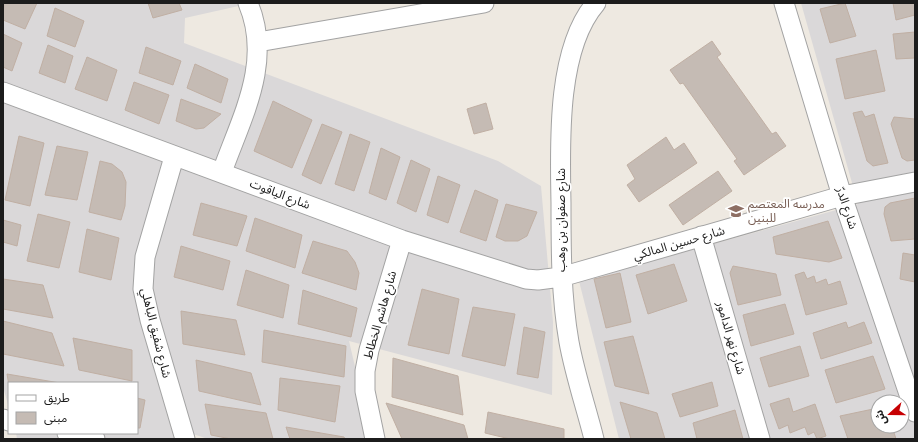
<svg xmlns="http://www.w3.org/2000/svg" width="918" height="442" viewBox="0 0 918 442" font-family="'Fira Sans','Noto Sans Arabic',sans-serif">
<rect width="100%" height="100%" fill="#eee9e1"/>
<path fill="#dad8d9" fill-rule="evenodd" d="M3 3H252L185 18 184 43 498 161 541 186 553 322 552 395 349 341 372 439H208L175 428 177 439H17L16 433H137V383H9V408L3 387Z
M801 3H915V439H619L579 281 858 204ZM878 402H902V426H878Z"/>
<path fill="#c5bbb4" stroke="#c0afa3" d="M4 3H37L25 29 3 20Z
M148 3H179L182 10 153 18Z
M845 3 856 36 830 43 820 9Z
M893 3H915V15L896 20Z
M55 8 84 21 75 47 47 36Z
M915 32V58L896 59 893 34Z
M3 34 22 43 12 71 3 67Z
M712 41 721 54 717 57 772 134 776 132 786 146 744 175 734 161 737 159 683 83 680 84 670 70Z
M48 45 73 56 65 83 39 73Z
M146 47 181 61 173 85 139 73Z
M876 50 885 91 845 99 836 59Z
M87 57 117 70 107 101 75 89Z
M195 64 228 79 221 103 187 88Z
M134 82 169 95 159 124 125 110Z
M181 99 221 114 204 128 196 129 176 121Z
M273 101 312 120 292 168 254 151Z
M486 103 493 129 474 134 467 109Z
M862 111 865 117 874 114 888 163 873 166 867 161 853 113Z
M894 117 915 119V160L907 161 902 158 891 124Z
M322 124 342 132 321 184 302 175Z
M350 134 370 142 354 191 335 184Z
M19 136 44 143 30 206 5 200Z
M666 137 674 150 684 143 697 163 639 202 627 185 635 179 627 165Z
M57 146 88 152 77 200 45 195Z
M381 148 400 157 386 200 369 193Z
M411 160 430 169 416 212 397 203Z
M100 161 112 164 122 172 126 182 125 206 121 220 89 212Z
M718 171 732 191 683 225 669 205Z
M438 176 460 185 448 223 427 215Z
M475 190 498 200 486 241 460 232Z
M915 198V239L891 241 884 214 885 207 890 203Z
M201 203 247 216 237 246 193 235Z
M506 204 537 212 527 236 518 241H505L496 237Z
M38 214 70 222 59 268 27 261Z
M255 218 302 235 295 268 246 251Z
M3 220 21 225 17 246 3 242Z
M828 221 842 258 829 262 776 254 773 237Z
M87 229 119 238 111 280 79 272Z
M313 241 347 251 355 262 359 273 356 290 302 273Z
M181 246 230 261 223 290 174 277Z
M903 253 915 255V282L900 279Z
M674 264 687 301 648 314 636 275Z
M733 266 776 274 781 295 738 305 730 273Z
M246 270 289 285 283 318 237 305Z
M804 272 807 279 814 276 816 283 826 279 828 285 840 281 847 304 806 315 795 275Z
M620 273 631 322 606 328 594 279Z
M3 279 43 285 53 318 3 309Z
M422 289 459 299 449 354 408 345Z
M303 290 357 308 351 337 298 324Z
M785 304 794 334 751 346 743 315Z
M473 307 515 314 505 366 462 356Z
M181 311 236 320 245 355 183 344Z
M3 321 52 333 64 366 3 354Z
M846 322 848 328 864 322 872 343 821 359 813 333Z
M524 327 545 332 538 378 517 374Z
M264 330 346 346 344 377 262 362Z
M633 336 649 394 615 386 604 342Z
M73 338 132 350V381L79 370Z
M800 346 809 376 769 387 760 358Z
M873 356 885 389 836 403 825 370Z
M393 358 458 376 463 415 392 397Z
M196 360 251 373 261 405 199 391Z
M7 374 60 383H9V386Z
M280 378 340 386 335 422 278 410Z
M712 382 718 406 680 417 672 394Z
M137 398 145 400 140 428H137Z
M789 398 793 412 815 404 826 436 817 439 814 432 808 435 805 427 790 433 788 425 779 429 770 404Z
M620 402 657 413 665 439H631Z
M386 403 464 425 468 439H402Z
M205 404 266 413 273 439H231L211 435Z
M878 408V426H892L896 439H848L840 416Z
M735 410 743 439H697L693 423Z
M488 412 564 429V439H510L485 433Z
M286 427 344 437 345 439H290Z"/>
<g fill="none" stroke-linecap="round" stroke-linejoin="round">
<defs>
<path id="minor" d="M784 3 842 196 915 412
M258 42 484 3
M3 92 402 240 526 279 538 280 561 277 842 196 915 182
M174 157 145 257 143 289 150 320 185 439
M222 172C242 116 273 62 248 3
M701 236 760 439
M3 419 9 421
M67 433 95 439
M375 439 365 391V371L369 350 402 240
M594 439C586 407 575 375 569 342 561 296 561 250 561 203 560 145 556 49 596 3"/>
</defs>
<use href="#minor" stroke="#a3a3a3" stroke-width="21"/>
<use href="#minor" stroke="#fff" stroke-width="19"/>
</g>
<defs>
<symbol id="school-bare" viewBox="-9 -9 18 18"><path d="M0-5L7-2L0 1L-7-2ZM-4 1L0 2.5L4 1V4Q0 6-4 4Z" fill="#8d6e63" stroke="#fff" stroke-width="2.5" paint-order="stroke"/></symbol>
</defs>
<g fill-rule="evenodd">
<use href="#school-bare" x="725" y="200" width="22" height="22"/>
</g>
<g text-anchor="middle" dominant-baseline="central" stroke-width="3.5" stroke-linejoin="round" paint-order="stroke">
<g font-size="12" fill="#1c1c1c" stroke="#fff">
<text transform="translate(280 194) rotate(21)">شارع الياقوت</text>
<text transform="translate(847 208) rotate(72)">شارع الدرّ</text>
<text transform="translate(561 220) rotate(-90)">شارع صفوان بن وهب</text>
<text transform="translate(679 243) rotate(-16)">شارع حسين المالكي</text>
<text transform="translate(380 315) rotate(-74)">شارع هاشم الخطاط</text>
<text transform="translate(156 333) rotate(76)">شارع شفيق الباهلي</text>
<text transform="translate(731 338) rotate(74)">شارع نهر الدامور</text>
</g>
<g font-size="12" fill="#785e54" stroke="#fff" text-anchor="start">
<text x="748" y="204">مدرسه المعتصم<tspan x="748" dy="14">للبنين</tspan></text>
</g>
</g>
<rect width="918" height="442" fill="none" stroke="#1c1c1c" stroke-width="8"/>
<rect x="8" y="382" width="130" height="52" fill="#ffffff" stroke="#a4a4a4"/>
<rect x="16" y="395" width="20" height="6" fill="#ffffff" stroke="#a4a4a4"/>
<text x="44" y="402" font-size="12" fill="#1c1c1c">طريق</text>
<rect x="16" y="412" width="20" height="12" fill="#c5bbb4" stroke="#a4a4a4"/>
<text x="44" y="422" font-size="12" fill="#1c1c1c">مبنى</text>
<g transform="translate(890 414) rotate(249)"><circle r="19" fill="#ffffff" stroke="#a4a4a4"/>
<path d="M0-3L7 15L0 10L-7 15Z" fill="#c70003"/>
<text y="-6" font-size="11" font-weight="bold" text-anchor="middle" fill="#1c1c1c">ش</text>
</g>
</svg>
